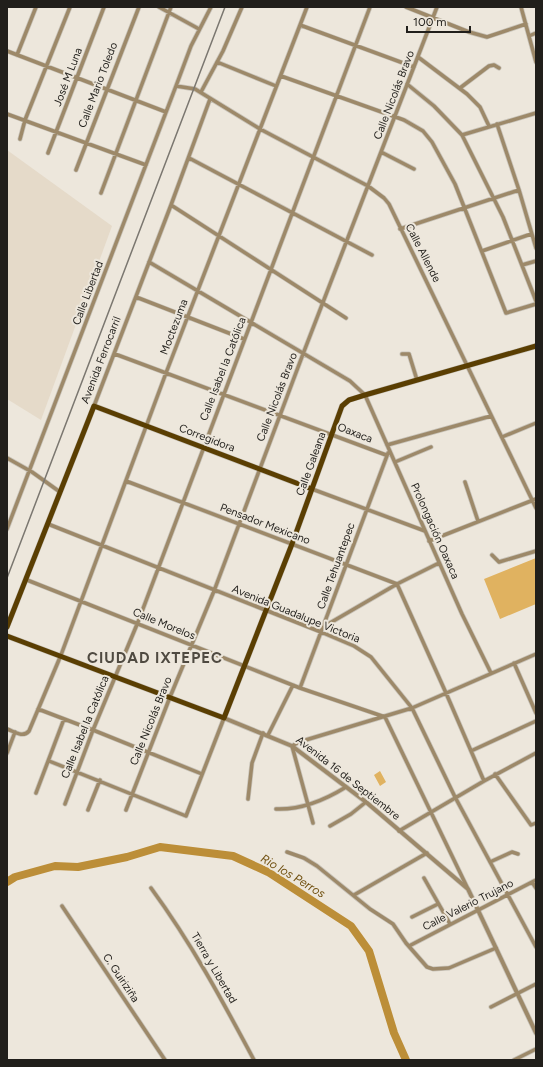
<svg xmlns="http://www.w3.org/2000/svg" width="543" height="1067" viewBox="0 0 543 1067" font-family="Figtree,sans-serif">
<rect width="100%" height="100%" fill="#ede7dc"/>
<path fill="#e5dac9" d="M7 150 112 226 41 420 7 399Z"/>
<path fill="#e0b260" d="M536 558V604L500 619 484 579Z
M380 771 386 782 380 786 374 775Z"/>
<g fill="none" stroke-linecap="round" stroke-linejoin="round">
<path stroke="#bc8e38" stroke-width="8" d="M7 882 15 877 55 866 78 867 127 857 160 847 233 856 268 872 351 926 369 951 394 1033 406 1060"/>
<defs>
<path id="minor" d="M159 7 199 29
M406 7 469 32 487 37 526 24
M521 7 536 62
M300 25 414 67
M529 36 536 33
M7 51 166 112
M17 55 36 7
M418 57 467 94 480 107 489 126
M217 62 276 86
M281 76 404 120 423 131 432 142 455 184 506 313 536 304
M407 84 434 106 462 135 503 217 536 301
M176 86 191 46 211 7
M460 88 489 66 494 65 499 68
M201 92 223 51 242 7
M7 114 146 165
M497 124 519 190 536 248
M462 135 536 113
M20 139 25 120 70 7
M381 152 414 169
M48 153 104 7
M189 158 372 255
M76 170 139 7
M101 193 171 7
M171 205 346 318
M400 229 519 190
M482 251 531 234
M149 262 350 381 365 395 462 614 491 673
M522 265 536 261
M136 297 244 339
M115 354 386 455
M402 354H409L417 380
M94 406 171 205 210 99
M502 437 536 423
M387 445 491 416
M7 458 32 472 60 492
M395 462 431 447
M126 481 397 584 446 693 484 781
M465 482 478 521
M312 489 425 531
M48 524 321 632 354 646 371 657 412 708 455 797 536 947
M7 529 176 86 195 89 260 129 368 186 384 198 389 204 536 508
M429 541 536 499
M492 555 499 562 536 551
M27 580 300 688 385 717 467 887
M323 627 397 584 439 563
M514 663 536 713
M300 688 388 453
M38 709 93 730 202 774
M7 729C15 732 23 738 29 731L61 655 166 373 307 7
M268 735 293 685
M471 751 536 721
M7 753 15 732
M49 761 186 816 224 718
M495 774 531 825 536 823
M36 793 64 719
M248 799 252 763 263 733
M65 804 93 730 138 622 370 7
M276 809C300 810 325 800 346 787
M88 810 100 780
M126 810 170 697 214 591 303 354 437 7
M313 823 292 746 299 742 412 708 536 654
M330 826 351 814 366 802
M399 831 484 781 536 753
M287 852 304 858 317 866 370 909 393 924 406 943 427 967 433 969 449 968 496 948
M490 862 512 852 518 854
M424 878 450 924
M532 882 536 888
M151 888C192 944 222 1000 254 1060
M354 895 427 853
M62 906 165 1060
M412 917 438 904
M409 946 536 880
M491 1007 536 984
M514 1060 536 1049"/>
<path id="tertiary" d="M224 718 292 746 366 802 468 889 536 1033"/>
<path id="primary" d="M7 627 94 406 312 489
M7 636 224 718 292 544 342 406 349 400 365 395 536 346"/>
</defs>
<use href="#minor" stroke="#c8c3b9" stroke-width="5"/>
<use href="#tertiary" stroke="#c8c3b9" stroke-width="5.5"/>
<use href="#primary" stroke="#c8c3b9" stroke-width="6"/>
<use href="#minor" stroke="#9d8969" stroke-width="3.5"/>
<use href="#tertiary" stroke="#9d8969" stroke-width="4"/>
<use href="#primary" stroke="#5a3e02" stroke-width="5"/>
<path stroke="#7b7770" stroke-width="1.5" d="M7 578 225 7"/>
</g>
<g text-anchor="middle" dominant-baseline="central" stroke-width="4" stroke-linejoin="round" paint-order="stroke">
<g font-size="11" fill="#211f1b" stroke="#ede7dc">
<text transform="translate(68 77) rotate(-69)">José M Luna</text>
<text transform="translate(98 85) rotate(-69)">Calle Mario Toledo</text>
<text transform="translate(394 95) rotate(-69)">Calle Nicolás Bravo</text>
<text transform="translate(423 253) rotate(63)">Calle Allende</text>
<text transform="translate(88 293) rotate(-69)">Calle Libertad</text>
<text transform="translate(174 327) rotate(-69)">Moctezuma</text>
<text transform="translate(101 360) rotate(-69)">Avenida Ferrocarril</text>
<text transform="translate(223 369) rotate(-69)">Calle Isabel la Católica</text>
<text transform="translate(277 397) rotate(-69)">Calle Nicolás Bravo</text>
<text transform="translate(355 433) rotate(21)">Oaxaca</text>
<text transform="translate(207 438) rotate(21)">Corregidora</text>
<text transform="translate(311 464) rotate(-70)">Calle Galeana</text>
<text transform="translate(265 524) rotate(21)">Pensador Mexicano</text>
<text transform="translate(435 531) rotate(66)">Prolongación Oaxaca</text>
<text transform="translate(336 566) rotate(-70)">Calle Tehuantepec</text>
<text transform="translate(296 614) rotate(22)">Avenida Guadalupe Victoria</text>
<text transform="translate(164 624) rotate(22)">Calle Morelos</text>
<text transform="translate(151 721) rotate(-68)">Calle Nicolás Bravo</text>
<text transform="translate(85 727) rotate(-68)">Calle Isabel la Católica</text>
<text transform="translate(348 778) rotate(38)">Avenida 16 de Septiembre</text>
<text transform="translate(468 905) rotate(-27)">Calle Valerio Trujano</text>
<text transform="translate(214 968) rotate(60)">Tierra y Libertad</text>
<text transform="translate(121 978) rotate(56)">C. Guiriziña</text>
</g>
<g font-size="12" font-style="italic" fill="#715111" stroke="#ede7dc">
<text transform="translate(293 876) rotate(31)">Rio los Perros</text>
</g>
<g font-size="15" font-weight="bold" letter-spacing="1" fill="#4f4a41" stroke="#ede7dc">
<text x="155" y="658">CIUDAD IXTEPEC</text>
</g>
</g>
<rect width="543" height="1067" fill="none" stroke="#211f1b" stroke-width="16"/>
<path d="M407 26v6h63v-6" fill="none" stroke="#211f1b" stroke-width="2"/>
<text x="413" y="26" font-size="12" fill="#211f1b" stroke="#ede7dc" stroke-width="3" paint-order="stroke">100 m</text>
</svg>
